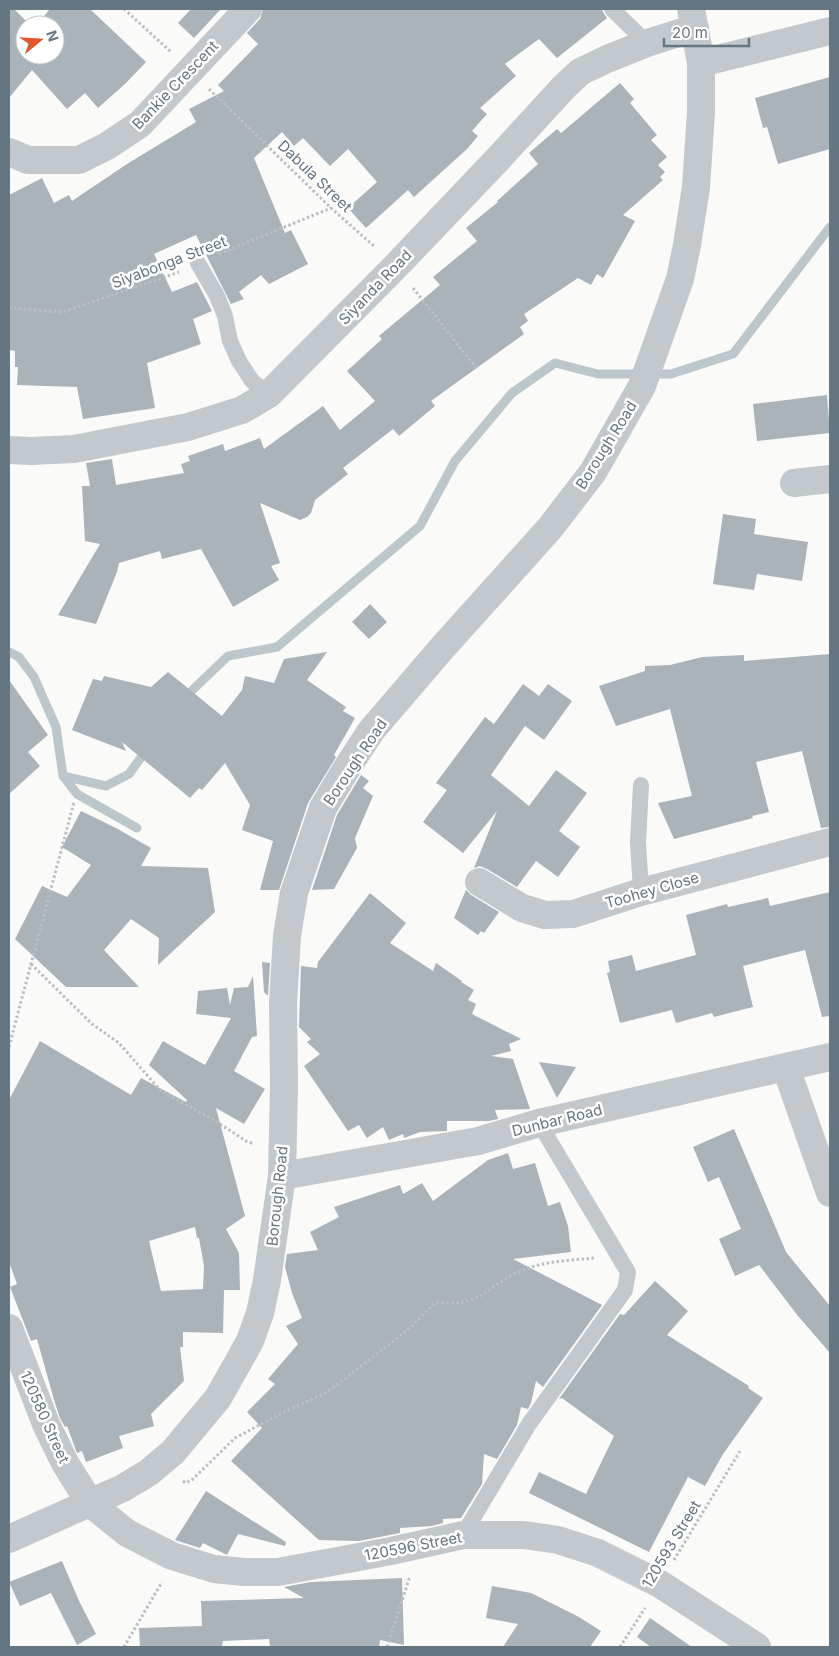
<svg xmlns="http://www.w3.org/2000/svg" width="839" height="1656" viewBox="0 0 839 1656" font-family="Inter,sans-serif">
<rect width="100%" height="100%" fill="#fafaf8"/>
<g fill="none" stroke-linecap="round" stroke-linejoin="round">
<path stroke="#bbc7cb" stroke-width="9" d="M9 652 19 657 34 677 56 727 63 776 106 786 129 774 147 749
M183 699 228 656 277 647 420 526 455 461 512 393 555 363 598 374H671L733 354 830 227
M63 776 77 794 137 828"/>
</g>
<path fill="#aab3b9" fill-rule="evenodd" d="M9 9H14L30 25H25V55H55V25H36L50 9H90L146 62 126 83 98 108 85 93 67 109 32 70 9 98Z
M191 9H221L194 38 178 23Z
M263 9H602L603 12 607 18 557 58 539 39 505 64 516 76 480 108 487 114 472 131 478 136 467 149 414 197 408 190 366 228 348 208 377 182 348 149 330 166 303 138 294 146 282 132 254 158 285 233 291 230 308 264 269 284 261 275 239 292 244 299 231 304 196 235 154 254 172 292 197 282 212 311 193 319 201 344 147 363 155 408 83 419 77 387 17 385 18 367H15V351L9 350V195L42 178 54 203 69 195 72 201 127 164 196 122 189 109 224 91 218 85 258 44 247 33 260 19Z
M830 77V149L778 164 767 127 763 128 755 98Z
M620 83 634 99 630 103 657 135 651 140 667 157 658 165 665 172 660 177 663 180 623 215 635 221 603 278 597 274 591 285 578 278 524 314 528 321 520 327 524 334 431 401 435 406 399 436 393 429 343 468 348 474 315 500 311 513 307 517 300 520 260 503 280 563 271 566 279 580 233 607 201 549 162 559 160 551 119 563 117 572 96 624 58 615 100 544 85 541 82 486H90L86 463 112 459 116 485 184 473 181 464 190 461 188 456 223 444 225 451 260 438 264 449 323 406 340 430 375 401 347 371 382 339 379 336 440 285 433 277 477 241 466 228 498 202 497 201 538 164 529 153 557 129 561 133Z
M827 395 830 433 757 441 753 404Z
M723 514 756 519 754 534 808 542 802 581 757 574 754 590 713 584Z
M370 604 387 622 369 639 352 622Z
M327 652 307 680 346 707 343 711 355 718 334 755 336 757 308 803 279 890H260L273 841 242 830 250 805 225 763 202 790 199 788 190 798 122 742 126 751 72 730 93 679 102 681 104 676 151 687 168 672 222 716 242 690 245 676 274 683 284 659Z
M830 654V827L821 828 802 751 756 762 769 812 752 816 753 818 674 839 658 803 692 796 670 709 616 726 599 686 645 671V666L670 665 702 657 744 655V661Z
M9 680 48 735 28 752 40 766 9 794Z
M523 684 539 696 548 684 572 701 544 740 525 726 491 775 529 806 556 770 587 793 559 831 580 847 558 877 536 861 517 887 487 869 480 866 474 868 497 811 463 853 423 822 447 790 436 783 485 717 494 724Z
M361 775 369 781 363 788 373 796 355 838 357 848 334 889 312 890 337 815Z
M81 811 116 828 151 848 141 866 208 868 215 912 158 965 159 938 131 919 104 950 139 987H66L15 939 42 886 67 897 91 865 62 847Z
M466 890 471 895 499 912 484 933 481 931 478 935 454 918Z
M830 892V1016L822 1017 805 950 743 966 753 1007 714 1017 712 1013 676 1023 672 1010 620 1023 607 973 610 972 608 961 632 955 636 971 696 955 686 915 727 904 728 907 768 898 770 906Z
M370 893 406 923 390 943 433 971 436 963 462 981 461 982 474 990 468 1000 476 1004 472 1014 521 1039 509 1044 511 1051 491 1056 513 1059 530 1109 495 1110 498 1119 489 1121H447V1131L420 1132 404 1138 403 1134 389 1140 383 1127 367 1138 359 1125 348 1131 304 1066 320 1054 307 1042 311 1039 299 1027 301 966 317 968 318 962Z
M262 962 270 963 268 996 264 992Z
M253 976 257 1036 252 1037 234 1071 265 1089 244 1124 216 1108 245 1216 226 1229 239 1253 240 1290H224L223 1333 183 1332V1347H180L184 1381 151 1414 154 1426 119 1436 123 1448 86 1462 82 1451 77 1453 67 1426 65 1427 60 1418 54 1400 37 1339 31 1341 10 1287 17 1284 9 1262V1100L40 1041 131 1095 141 1078 186 1102 187 1100 149 1065 163 1041 205 1065 231 1018 196 1014 198 991 227 988 230 1005 234 988 248 987ZM195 1227 197 1238H199L204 1266 203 1289 161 1291 149 1241Z
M539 1062 576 1067 557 1098Z
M734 1129 786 1252 830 1306V1353L798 1316 759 1265 735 1276 719 1239 741 1229 719 1177 708 1182 693 1147Z
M508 1153 513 1169 535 1163 548 1206 560 1202 568 1226 571 1252 513 1259 602 1305 543 1387 536 1381 531 1403 528 1409 521 1407 517 1425 497 1459 484 1454 482 1484 461 1518 443 1519V1523L432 1526 400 1528V1533L359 1541 319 1540 231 1461 262 1428 247 1412 275 1384 268 1379 298 1344 286 1326 302 1318 292 1293 285 1267 287 1254 318 1250 310 1232 339 1217 334 1207 400 1185 403 1194 422 1183 433 1201 488 1160Z
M655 1281 688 1311 667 1335 749 1386 748 1388 763 1398 723 1454 705 1486 688 1477 649 1552 529 1493 539 1472 586 1494 614 1436 562 1398 559 1399 620 1314 624 1315Z
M206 1491 286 1542 285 1546 238 1534 227 1555 203 1543 200 1548 175 1540Z
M62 1561 79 1601 96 1634 77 1645 51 1593 20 1606 9 1582Z
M402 1578 404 1645 380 1640 379 1647H270L269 1639 223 1641 222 1647H140L139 1628 202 1626 201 1601 304 1598 284 1587 311 1582Z
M492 1586 531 1593 579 1617 601 1631 590 1647H503L518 1624 486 1618Z
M650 1618 692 1647H651L637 1637Z"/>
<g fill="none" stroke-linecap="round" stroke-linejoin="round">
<path stroke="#bbbfc2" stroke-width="3" stroke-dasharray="2.5 2.5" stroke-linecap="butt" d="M124 9 171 52
M209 89 331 208 375 247
M219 254 331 208
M413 288 478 370
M9 308 63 312 179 272
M31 964 92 1024 119 1043 160 1090 217 1122 246 1141 254 1144
M9 1047 74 802
M183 1481 186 1483 193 1479 235 1438 284 1412 324 1394 346 1378 410 1328 436 1302C483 1309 489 1282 526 1269 547 1261 572 1260 595 1258
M674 1560 740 1451
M124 1647 162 1582
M387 1647 410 1576
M620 1647 645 1608"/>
<path stroke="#c3c8cc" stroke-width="16" d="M612 9 647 43
M198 263 217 296 225 316 230 341 239 361 252 381 269 394
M641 785 638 842 641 892
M463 1535 529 1424 625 1290 628 1272 539 1123"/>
<path stroke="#c3c8cc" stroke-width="28" d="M701 63 830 31
M9 152 28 160H79L107 146 140 124 248 9
M9 450 31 451 74 449 188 427 242 410 269 394 396 266 497 160 564 87 580 72 607 59 647 43 695 28
M794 483 830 479
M479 882 522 908 545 915 573 914 641 892 830 842
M786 1068 830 1193
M282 1176 478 1141 539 1123 830 1057
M9 1328 46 1424 65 1463 90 1503 127 1533 172 1556 214 1569 244 1572H278L391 1551 463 1535H524L558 1540 598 1553 660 1584 757 1647
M9 1539 123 1488 148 1473 173 1452 218 1398 250 1341 260 1313 267 1280 282 1176 284 1085 283 1004 287 936 294 893 323 808 345 771 371 731 443 647 550 528 593 472 642 386 680 279 687 245 696 187 701 112V63L691 9"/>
</g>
<g text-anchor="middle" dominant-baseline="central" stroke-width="5" stroke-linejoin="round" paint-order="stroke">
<g font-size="15" fill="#657683" stroke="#fff">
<text transform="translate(175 85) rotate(-46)">Bankie Crescent</text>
<text transform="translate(315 176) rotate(44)">Dabula Street</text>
<text transform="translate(169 262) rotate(-21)">Siyabonga Street</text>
<text transform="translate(375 287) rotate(-46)">Siyanda Road</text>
<text transform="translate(606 445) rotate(-58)">Borough Road</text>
<text transform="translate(355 762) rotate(-56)">Borough Road</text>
<text transform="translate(652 890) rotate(-16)">Toohey Close</text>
<text transform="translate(557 1120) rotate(-14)">Dunbar Road</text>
<text transform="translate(277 1196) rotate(-84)">Borough Road</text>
<text transform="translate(45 1417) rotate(66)">120580 Street</text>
<text transform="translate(671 1544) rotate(-59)">120593 Street</text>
<text transform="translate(413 1546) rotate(-11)">120596 Street</text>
</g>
</g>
<rect width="839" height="1656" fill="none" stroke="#657683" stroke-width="20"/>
<g transform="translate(40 40) rotate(72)"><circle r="24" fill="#ffffff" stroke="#c1c8cd"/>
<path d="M0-4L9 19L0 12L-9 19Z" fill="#e4572e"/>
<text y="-8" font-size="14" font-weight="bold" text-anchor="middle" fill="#657683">N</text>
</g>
<path d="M664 38v8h85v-8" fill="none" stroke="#657683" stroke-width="2.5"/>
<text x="672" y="38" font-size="15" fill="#657683" stroke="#ffffff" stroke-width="4" paint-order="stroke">20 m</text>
</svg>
